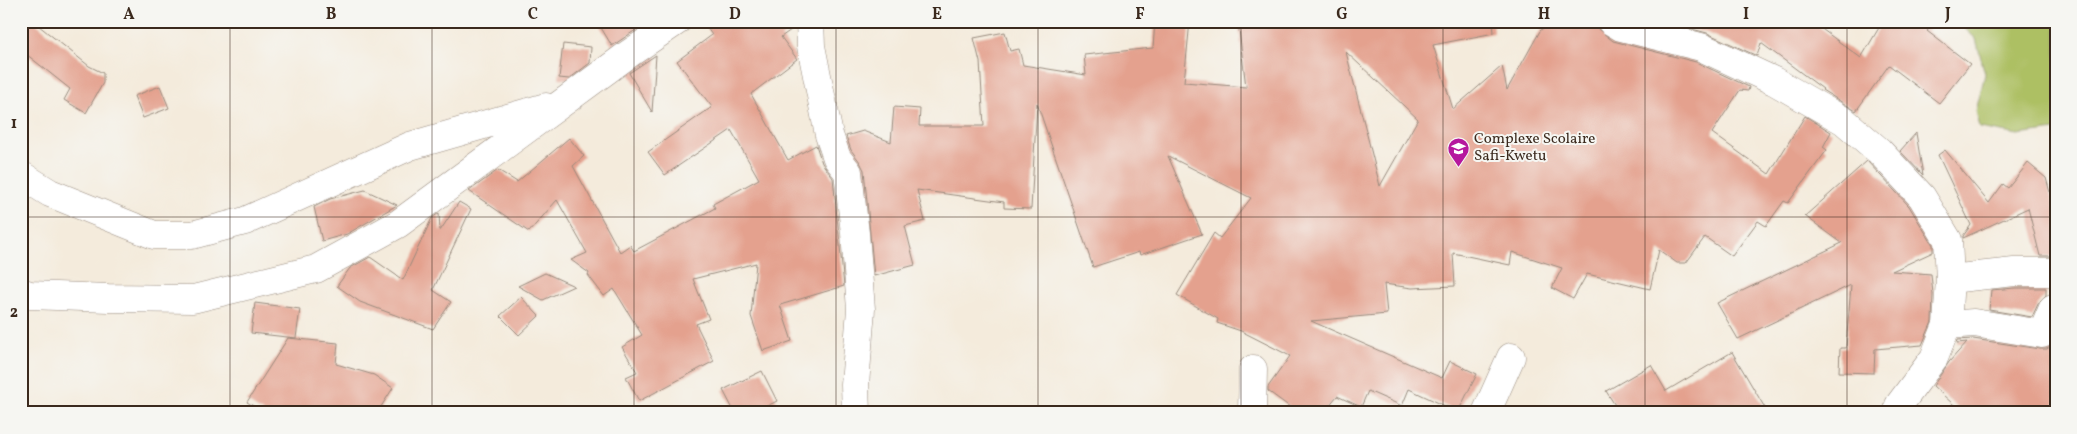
<svg xmlns="http://www.w3.org/2000/svg" width="2077" height="434" viewBox="0 0 2077 434" font-family="Vollkorn,serif">
<rect width="100%" height="100%" fill="#f6f6f2"/>
<filter id="ink" filterUnits="userSpaceOnUse"><feTurbulence type="fractalNoise" baseFrequency=".02" numOctaves="2"/><feDisplacementMap in="SourceGraphic" scale="10" xChannelSelector="R" yChannelSelector="G"/><feConvolveMatrix kernelMatrix="1 2 1 2 8 2 1 2 1" color-interpolation-filters="sRGB"/></filter>
<filter id="wash" filterUnits="userSpaceOnUse"><feTurbulence type="fractalNoise" baseFrequency=".0096" numOctaves="4" result="noise"/><feDisplacementMap in="SourceGraphic" scale="20" xChannelSelector="R" yChannelSelector="G"/><feGaussianBlur stdDeviation="1.12" result="paint"/><feColorMatrix in="noise" values="0 0 0 0 0 0 0 0 0 0 0 0 0 0 0 0 0 1.4 0 .05"/><feComposite in="paint" operator="in"/></filter>
<g filter="url(#wash)">
<rect width="100%" height="100%" fill="#f4ebdc"/>
<path fill="#adc063" stroke="#747540" d="M1957 21H2056V130L2018 135 1980 128 1976 111 1985 74 1976 39Z"/>
<g id="blocks">
<path fill="#e4a18e" fill-rule="evenodd" d="M21 21H33L89 66 103 73V83L86 113 64 100 70 89 21 50Z
M597 21H649L612 46Z
M702 21H794L795 27 781 37 797 59 751 94 788 160 816 145 822 163 833 178 844 286 780 305 792 341 763 351 751 316 756 263 693 279 709 319 696 324 714 361 639 401 626 377 637 372 622 347 642 335 614 289 604 296 588 275 589 273 571 260 587 253 557 200 529 232 469 191 498 170 517 182 569 138 584 156 573 166 620 252 630 245 634 251 715 208 713 204 759 179 731 130 665 175 648 152 712 107 677 61 712 35Z
M1155 21H1190L1184 82 1246 87 1238 21H1493L1494 33 1433 45 1453 109 1502 66 1507 90 1540 31 1551 21H1595L1598 29 1613 41 1696 62 1749 87 1748 91 1740 90 1712 133 1769 174 1805 116 1831 132 1823 147 1827 150 1788 203 1784 201 1766 226 1758 221 1732 256 1705 237 1686 263H1677L1659 250 1650 289 1587 274 1573 299 1552 288 1562 268 1512 252 1510 265 1453 253 1455 286 1412 288 1384 284 1387 314 1311 321 1442 378 1450 361 1477 374 1458 412 1409 389 1402 406 1368 391 1361 407 1337 396 1323 413H1298L1268 391V387L1290 356 1241 331 1217 323 1218 319 1177 295 1214 233 1220 238 1251 198 1168 156 1202 234 1140 255 1139 252 1093 267 1037 103 1031 209 1004 208V202L917 190 925 221 905 226 915 265 874 276 864 170 860 162 851 150 846 136 863 131 891 142 894 107 920 109 919 126H984L980 62 974 38 1005 32 1010 51 1019 49 1023 65 1086 75 1084 55 1153 48ZM1346 52 1418 119 1380 186Z
M1662 21H1811L1861 58 1883 21H1935L1927 31 1970 64 1939 103 1889 65 1856 111 1822 90 1823 89 1761 43 1757 56 1707 33Z
M563 44 591 47 590 63 569 79 559 78Z
M656 55 652 112 629 73Z
M160 86 169 108 143 118 134 96Z
M1916 133 1923 175 1900 151Z
M1945 150 1989 203 2003 184 2008 188 2028 163 2046 178 2056 214V256H2040L2028 208 1963 238V236L1971 225 1938 155Z
M1867 161 1909 206 1933 245V252L1892 271 1931 274 1933 294 1932 322 1922 345 1875 349 1874 373 1839 372 1840 348H1846L1851 285 1738 339 1717 303 1842 243 1805 216Z
M365 190 397 205 347 234 322 241 314 207 330 199Z
M459 202 471 209 433 290 451 302 433 329 360 302 337 286 350 268 370 257 403 280 432 218 439 213 440 231Z
M545 273 574 286 543 300 518 286Z
M2015 288H2046V295L2039 302 2032 317 1989 310 1991 290Z
M521 297 539 316 519 335 500 316Z
M255 303 300 309 296 338 251 333Z
M288 338 338 343 336 364 374 375 393 388 377 413H264L247 402Z
M1973 339 2040 349H2047L2056 343 2055 413H1963L1933 386 1949 362 1967 342 1957 343 1958 340Z
M1732 352 1768 413H1620L1606 391 1651 365 1666 391Z
M762 371 777 401 753 413H735L723 390Z"/>
</g>
</g>
<g filter="url(#ink)">
<use href="#blocks" fill-opacity="0" stroke="#988a7d" stroke-width="1"/>
<g fill="none" stroke-linecap="round" stroke-linejoin="round">
<defs>
<path id="street" d="M810 21 811 46 829 135 837 158 848 172 855 233 861 309 855 385 856 413
M1611 21 1621 27 1701 47 1774 81 1844 121 1879 151 1922 197 1948 240 1950 279 1947 325 1934 358 1899 405
M21 175 50 193 154 235H192L245 221 410 146 546 107
M1950 279 2014 272H2056
M21 292 30 295 108 298 193 299 316 269 398 224 630 53 677 21
M1947 325 1974 323 2042 334 2053 308 2056 307
M1252 413 1253 369
M1486 413 1511 357"/>
</defs>
<use href="#street" stroke="#988a7d" stroke-width="29"/>
<use href="#street" stroke="#fff" stroke-width="28"/>
</g>
</g>
<path fill="none" stroke="#3b2a1e" stroke-width="1" stroke-opacity="0.55" d="M230 21V413M432 21V413M634 21V413M836 21V413M1038 21V413M1241 21V413M1443 21V413M1645 21V413M1847 21V413M21 217H2056"/>
<defs>
<symbol id="school-pin" viewBox="-11 -11 22 30"><path d="M0 17L-7.5 6A9.5 9.5 0 1 1 7.5 6Z" fill="#b5179e" stroke="#f6f6f2"/><path d="M0-5L7-2L0 1L-7-2ZM-4 1L0 2.5L4 1V4Q0 6-4 4Z" fill="#fff"/></symbol>
</defs>
<g fill-rule="evenodd">
<use href="#school-pin" x="1446" y="136" width="25" height="34"/>
</g>
<g text-anchor="middle" dominant-baseline="central" stroke-width="4" stroke-linejoin="round" paint-order="stroke">
<g font-size="15" fill="#3b2a1e" stroke="#f6f6f2" text-anchor="start">
<text x="1474" y="139">Complexe Scolaire<tspan x="1474" dy="17">Safi-Kwetu</tspan></text>
</g>
</g>
<rect width="2077" height="434" fill="none" stroke="#f6f6f2" stroke-width="55"/>
<rect x="28" y="28" width="2022" height="378" fill="none" stroke="#3b2a1e" stroke-width="2"/>
<g font-size="16" text-anchor="middle" font-weight="bold" fill="#3b2a1e">
<text x="129" y="19">A</text>
<text x="331" y="19">B</text>
<text x="533" y="19">C</text>
<text x="735" y="19">D</text>
<text x="937" y="19">E</text>
<text x="1140" y="19">F</text>
<text x="1342" y="19">G</text>
<text x="1544" y="19">H</text>
<text x="1746" y="19">I</text>
<text x="1948" y="19">J</text>
<text x="14" y="128">1</text>
<text x="14" y="317">2</text>
</g>
</svg>
